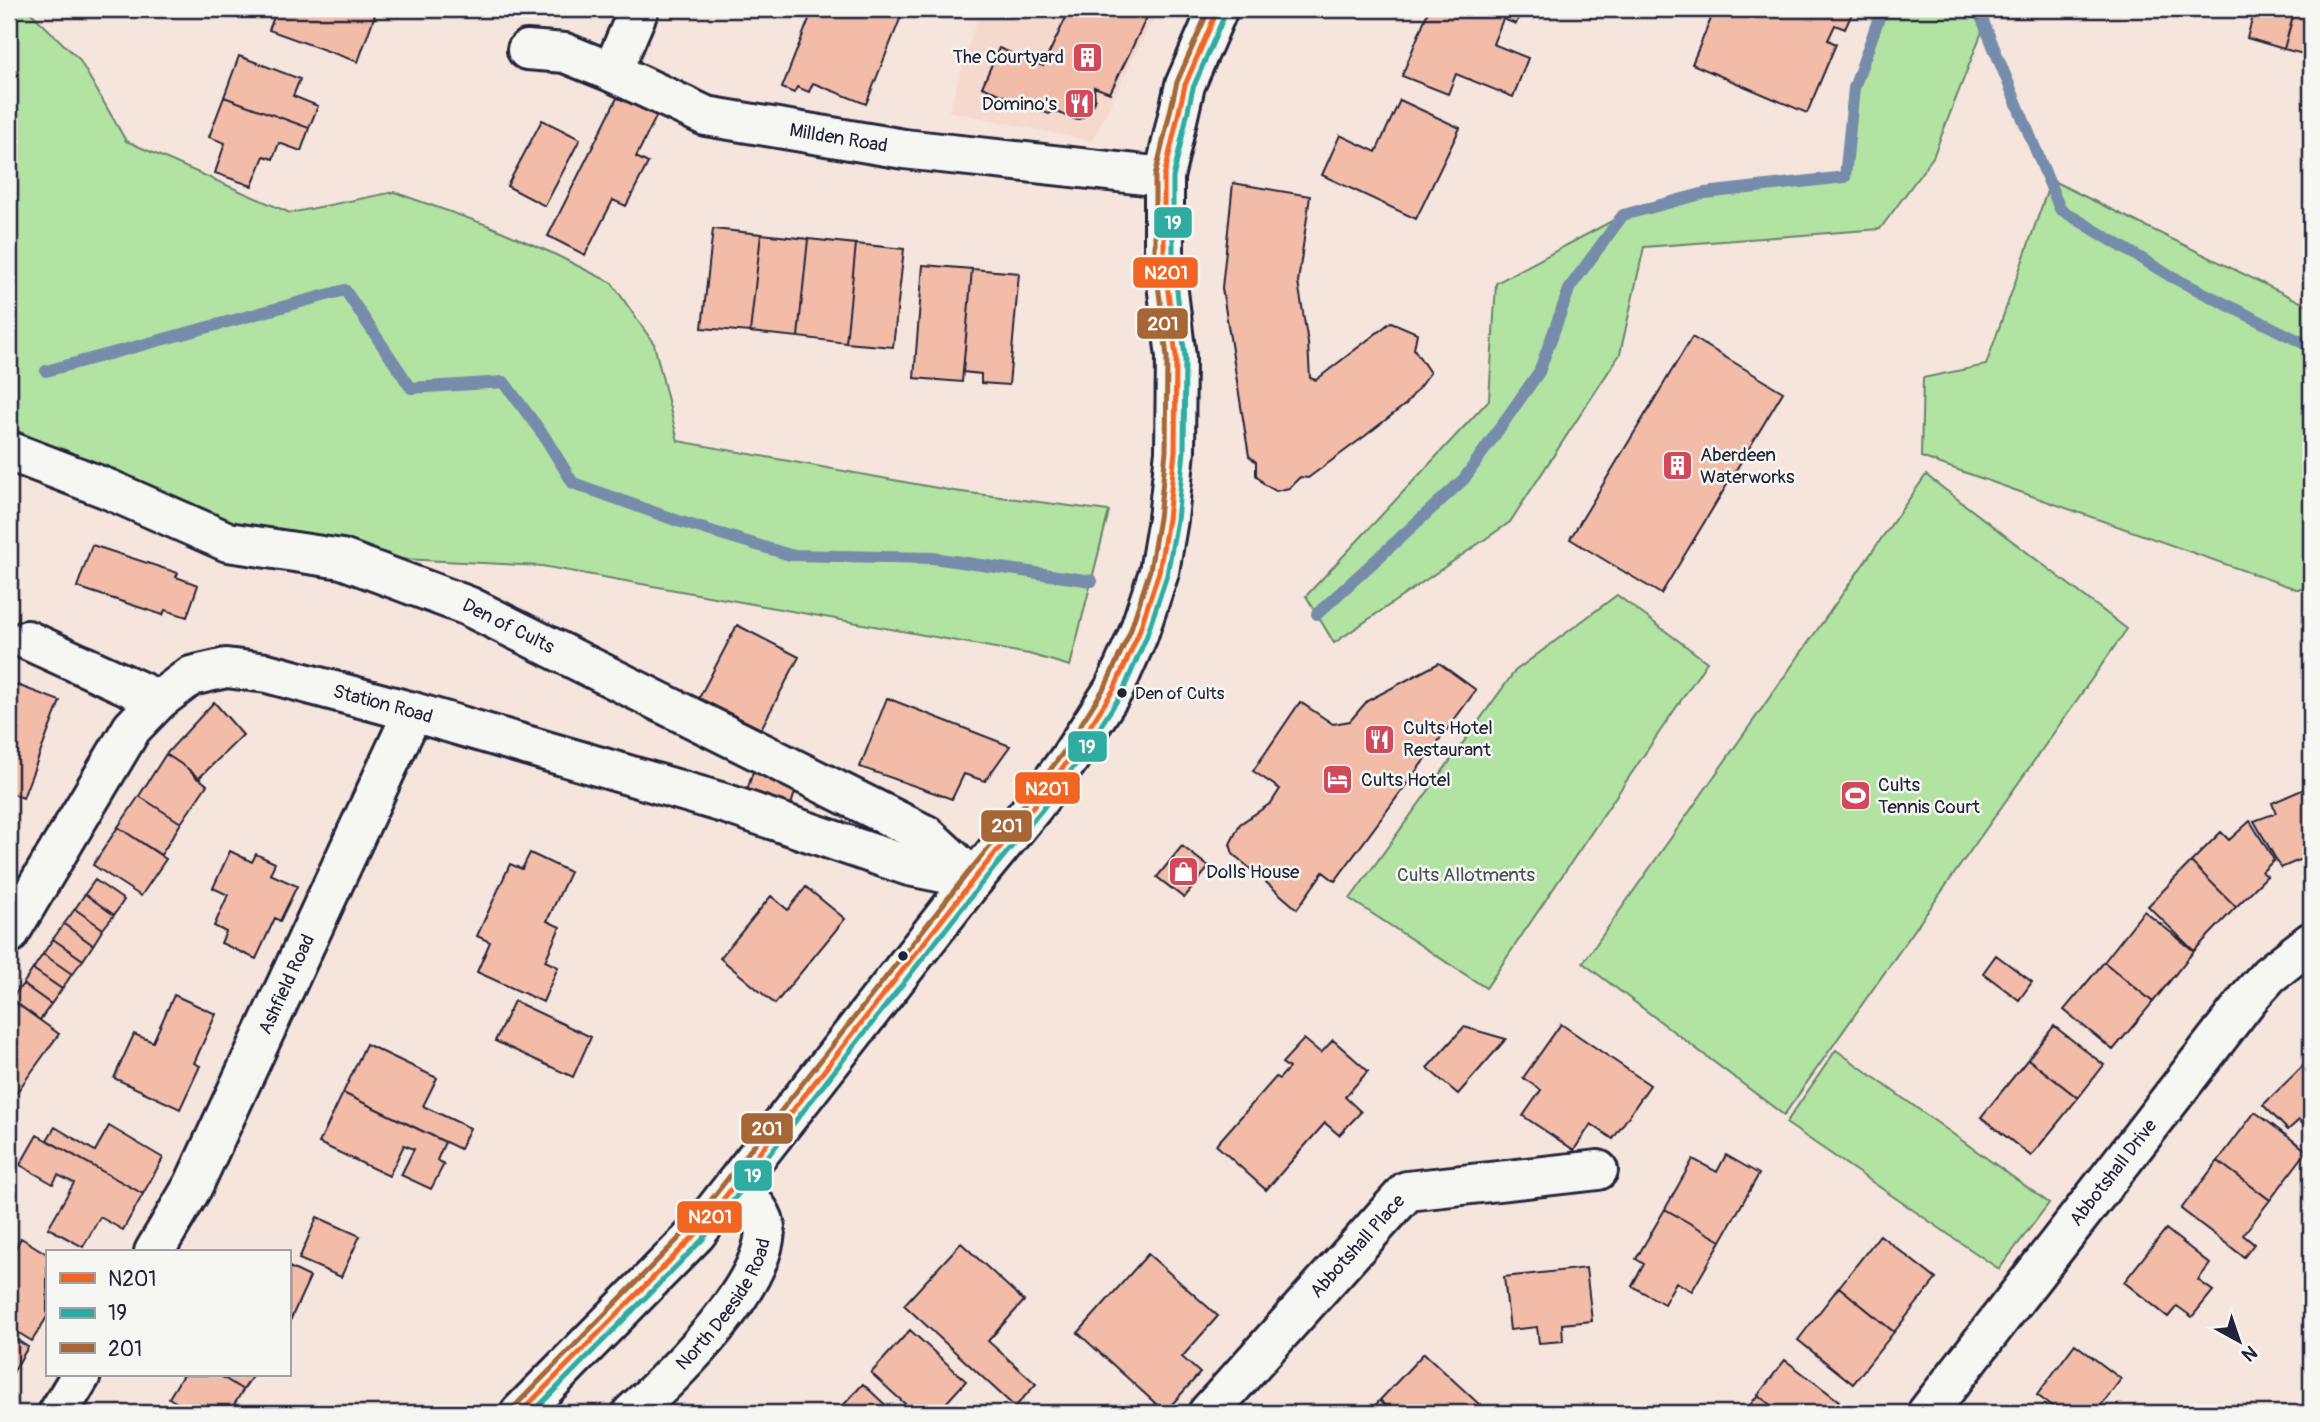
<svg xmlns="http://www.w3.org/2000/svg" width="2320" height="1422" viewBox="0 0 2320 1422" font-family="Pangolin,sans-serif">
<rect width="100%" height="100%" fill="#f5e5dc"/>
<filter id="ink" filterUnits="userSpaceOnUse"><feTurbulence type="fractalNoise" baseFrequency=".0143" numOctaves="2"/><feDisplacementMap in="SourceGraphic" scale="14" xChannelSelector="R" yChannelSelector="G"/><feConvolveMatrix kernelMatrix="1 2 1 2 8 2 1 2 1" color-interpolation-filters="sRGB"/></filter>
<g filter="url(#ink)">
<path fill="#f4d9cc" d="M980 9H1158L1092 141 949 111Z"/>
<path fill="#b2e3a2" stroke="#6a826e" stroke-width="2" d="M15 9H27L79 59 126 141 290 213 394 192 487 225 552 253 612 283 654 344 678 441 954 491 1109 511 1070 666 1029 654 542 566 402 559 224 524 9 427V10Z
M1882 9H1978L1985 24 1933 157 1880 229 1644 247 1620 354 1510 522 1334 643 1306 596 1489 400 1496 283 1623 215 1705 193 1845 177 1854 88Z
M2051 180 2311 307V589H2296L1921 457 1923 378 1986 365Z
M1926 475 2127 629 1784 1115 1583 963Z
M1617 595 1707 662 1486 988 1350 899 1515 671Z
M1836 1050 2049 1203 1999 1269 1786 1123Z"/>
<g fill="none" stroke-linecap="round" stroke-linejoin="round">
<path stroke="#768cab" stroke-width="12" d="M1978 9 2060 209 2170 276 2311 347
M46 371 345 290 411 388 504 382 544 436 573 483 678 521 790 555 933 558 1092 581
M1317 614 1464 479 1539 372 1570 287 1623 215 1705 193 1845 177 1854 88 1882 9"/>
</g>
<path fill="#f3bca8" stroke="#22223b" stroke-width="2" d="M277 9H377L358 62 269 30Z
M813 9H904L866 104 813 83 809 92 797 87 794 93 782 88Z
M1070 9H1151L1110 93 1094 87 1095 100 1087 115 1077 120 1054 111 1049 114 982 87 999 48 1043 66Z
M1429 9H1522L1516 24 1503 19 1493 44 1528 58 1513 97 1456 74 1448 94 1402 76Z
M1715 9H1761L1777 16 1780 9H1854L1845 29 1835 25 1828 40 1836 44 1807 113 1692 64Z
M2255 9H2295L2284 49 2247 38Z
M2295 9H2311V56L2284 49Z
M239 56 300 79 293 96 318 106 309 128 224 97Z
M620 92 659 111 636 157 648 163 626 206 613 200 585 255 548 236Z
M224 97 309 128 301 151 279 143 273 159 264 156 252 186 215 173 225 143 209 137Z
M1400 100 1460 128 1416 219 1322 175 1340 135 1376 152Z
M542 120 580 139 545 206 507 186Z
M1233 183 1310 196 1298 282 1308 343 1310 378 1316 380 1391 322 1417 333 1414 349 1430 373 1406 404 1365 436 1308 478 1300 477 1289 488 1276 491 1265 485 1256 475V462L1249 456 1222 288Z
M713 229 761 234 750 332 702 328Z
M761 234 808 239 798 337 750 332Z
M808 239 856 244 846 343 798 337Z
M856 244 904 249 893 347 846 343Z
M923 265 972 269 962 382 914 378Z
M972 269 1019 273 1009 385 981 383V374L963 372Z
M1692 337 1783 392 1661 594 1570 539Z
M92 545 178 573 176 577 198 585 187 617 165 610 163 615 77 587Z
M737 625 799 657 761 729 699 698Z
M1439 663 1476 690 1335 881 1323 872 1297 909 1233 854 1230 844 1240 824 1271 803 1280 789 1253 771 1300 702 1333 724 1350 721 1367 701Z
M9 682 60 701 23 798 9 792Z
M887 698 1010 746 985 781 964 774 952 799 860 767Z
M214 702 243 735 198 779 187 768 166 754Z
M166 754 187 768 207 785 181 823 139 796Z
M755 765 799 780 790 808 746 794Z
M2311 786V855L2281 868 2254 821 2276 813 2272 803Z
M139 796 181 823 161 855 118 827Z
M2250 821 2274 860 2262 872 2267 876 2236 907 2191 862 2221 832 2229 840Z
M118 827 166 859 141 896 93 865Z
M1182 846 1209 867 1184 898 1157 877Z
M230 851 252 862 256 854 275 863 270 874 297 886 280 921 275 918 256 959 221 943 226 932 214 926 228 895 213 888Z
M530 853 570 872 547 921 560 927 545 961 558 967 543 1002 477 972 490 942 477 936 510 864 522 869Z
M2191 862 2236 907 2194 951 2148 906Z
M95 880 124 900 114 915 85 894Z
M806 887 845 919 775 1004 720 958 771 896 788 910Z
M85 894 114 915 103 929 75 909Z
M75 909 103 929 93 945 64 924Z
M2144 911 2194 951 2153 1002 2104 962Z
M64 924 93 945 83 960 53 939Z
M53 939 83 960 72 974 43 954Z
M43 954 72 974 62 989 33 969Z
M1996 955 2032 982 2019 1000 1983 973Z
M2104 962 2153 1002 2113 1050 2064 1010Z
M33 969 62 989 51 1004 23 984Z
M23 984 51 1004 40 1020 11 999Z
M174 995 216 1014 194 1063 200 1066 180 1109 114 1078 134 1034 153 1042Z
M9 998 59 1034 9 1103Z
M514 1001 591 1037 573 1077 495 1041Z
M1561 1024 1650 1085 1613 1139 1591 1124 1574 1150 1523 1116 1541 1090 1523 1078Z
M2054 1026 2104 1065 2078 1098 2028 1059Z
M1464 1027 1506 1039 1458 1094 1427 1068Z
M1304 1039 1321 1053 1333 1040 1368 1071 1345 1097 1361 1112 1339 1135 1325 1123 1266 1190 1216 1145 1276 1077 1279 1079 1289 1068 1282 1063Z
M366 1044 437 1078 423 1106 470 1128 460 1149 343 1093Z
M2311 1058V1133L2299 1120 2288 1130 2263 1105Z
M2028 1059 2078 1098 2031 1156 1981 1117Z
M343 1093 445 1142 437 1160 444 1164 431 1189 401 1175 414 1149 404 1145 389 1176 319 1143Z
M2255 1112 2307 1151 2270 1200 2218 1161Z
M109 1126 163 1158 143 1194 47 1140 55 1127 95 1151Z
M37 1135 143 1194 123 1230 100 1217 83 1247 48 1228 74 1183 58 1175 53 1184 20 1165Z
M1726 1155 1759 1174 1721 1241 1665 1209 1693 1159 1717 1172Z
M2218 1161 2270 1200 2243 1235 2254 1244 2244 1257 2181 1209Z
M1665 1209 1721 1241 1692 1291 1676 1282 1664 1304 1632 1286 1644 1264 1636 1259Z
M317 1217 360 1236 341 1277 299 1259Z
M2166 1229 2210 1264 2198 1280 2213 1291 2192 1317 2177 1306 2168 1317 2124 1282Z
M1880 1235 1936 1279 1894 1332 1839 1287Z
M21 1238 47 1254V1317L32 1341 9 1327V1251L12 1254Z
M961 1243 1024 1301 988 1341 1036 1384 1015 1407 904 1305Z
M1148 1254 1218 1316 1182 1357 1200 1373 1165 1412 1078 1333Z
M289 1267 310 1277 289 1323Z
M1586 1268 1592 1321 1562 1324 1563 1341 1539 1343 1537 1327 1510 1330 1504 1277Z
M1839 1287 1894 1332 1853 1384 1798 1340Z
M910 1330 966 1381 937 1413H915L871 1373Z
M9 1335 28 1347 9 1379Z
M2075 1344 2121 1379 2100 1407 2109 1413H2061L2037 1395Z
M1424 1353 1481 1406 1474 1413H1394L1380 1400Z
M1785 1360 1839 1401 1829 1413H1781L1758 1395Z
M183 1375H219L243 1390 229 1413H193L169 1398Z
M219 1375H253L243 1390Z
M863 1384 894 1413H836Z
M1758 1395 1781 1413H1744Z
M1380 1400 1394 1413H1368Z"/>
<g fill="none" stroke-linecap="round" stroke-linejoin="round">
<defs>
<g id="minor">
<path id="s1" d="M527 50 565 53 612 72 706 116 904 149 1164 177"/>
<path d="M612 72 639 9"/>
<path id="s2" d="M9 451 108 489 228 542 342 559 468 606 926 835 974 879"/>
<path d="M27 640 159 700"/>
<path id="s3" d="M9 934 132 728 159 700 191 676 226 668 267 673 413 712 727 804 909 866 974 879"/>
<path id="s4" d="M154 1252 193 1186 413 712"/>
<path d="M58 1413 81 1375"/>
<path id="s5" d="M632 1413C674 1375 765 1287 765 1228 765 1212 745 1196 736 1184"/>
<path id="s6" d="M1208 1413 1407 1191 1598 1170"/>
<path id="s7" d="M1927 1413 2251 995 2269 975 2311 942"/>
</g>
<path id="major" d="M520 1413 696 1234 974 879 1034 806 1069 759 1114 689 1138 635 1159 572 1168 519 1175 451 1176 357 1164 259V177L1185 85 1218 9"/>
</defs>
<use href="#minor" stroke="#22223b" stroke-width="44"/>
<use href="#major" stroke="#22223b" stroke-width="44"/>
<use href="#minor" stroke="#f6f6f2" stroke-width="38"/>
<use href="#major" stroke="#f6f6f2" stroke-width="38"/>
<defs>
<path id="bus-1" d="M520 1413 696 1234 974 879 1034 806 1069 759 1114 689 1138 635 1159 572 1168 519 1175 451 1176 357 1164 259V177L1185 85 1218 9"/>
<path id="bus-2" d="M532 1413 703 1239 981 884 1041 811 1076 764 1122 693 1146 638 1167 575 1177 520 1184 451 1185 357 1173 258V178L1193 88 1226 12"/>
<path id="bus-3" d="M514 1407 689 1228 967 874 1027 801 1062 754 1106 685 1130 632 1150 570 1159 518 1166 451 1167 357 1155 260V176L1177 82 1209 9"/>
</defs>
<use href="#bus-1" stroke="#f6f6f2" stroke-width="10"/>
<use href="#bus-2" stroke="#f6f6f2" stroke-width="10"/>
<use href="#bus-3" stroke="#f6f6f2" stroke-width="10"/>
<use href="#bus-1" stroke="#f26522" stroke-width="5"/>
<use href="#bus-2" stroke="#2eaca2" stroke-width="5"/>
<use href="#bus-3" stroke="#a66635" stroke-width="5"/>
</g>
</g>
<defs>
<symbol id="building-square" viewBox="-11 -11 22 22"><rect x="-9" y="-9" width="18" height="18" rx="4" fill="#d1495b" stroke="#f6f6f2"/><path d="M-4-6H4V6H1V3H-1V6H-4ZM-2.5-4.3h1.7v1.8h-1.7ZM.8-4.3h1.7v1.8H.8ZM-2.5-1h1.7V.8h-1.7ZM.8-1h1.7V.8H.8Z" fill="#fff"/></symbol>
<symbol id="restaurant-square" viewBox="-11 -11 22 22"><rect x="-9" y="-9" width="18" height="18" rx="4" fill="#d1495b" stroke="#f6f6f2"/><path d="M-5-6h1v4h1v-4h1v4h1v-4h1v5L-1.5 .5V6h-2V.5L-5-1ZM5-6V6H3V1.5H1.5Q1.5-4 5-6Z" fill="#fff"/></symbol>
<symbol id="hotel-square" viewBox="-11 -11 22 22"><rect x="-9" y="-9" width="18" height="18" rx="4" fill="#d1495b" stroke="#f6f6f2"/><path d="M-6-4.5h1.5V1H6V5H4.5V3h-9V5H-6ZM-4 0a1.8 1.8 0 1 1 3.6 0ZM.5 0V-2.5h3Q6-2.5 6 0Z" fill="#fff"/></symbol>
<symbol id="stadium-square" viewBox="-11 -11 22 22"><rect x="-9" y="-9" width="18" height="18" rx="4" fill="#d1495b" stroke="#f6f6f2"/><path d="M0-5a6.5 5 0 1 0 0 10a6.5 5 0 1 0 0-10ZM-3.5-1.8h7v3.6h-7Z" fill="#fff"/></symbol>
<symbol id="shop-square" viewBox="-11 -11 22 22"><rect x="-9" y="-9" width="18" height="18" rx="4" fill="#d1495b" stroke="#f6f6f2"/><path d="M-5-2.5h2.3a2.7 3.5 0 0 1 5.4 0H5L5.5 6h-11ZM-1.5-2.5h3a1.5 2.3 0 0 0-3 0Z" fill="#fff"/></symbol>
</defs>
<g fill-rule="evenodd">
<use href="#building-square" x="1070" y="40" width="35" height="35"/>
<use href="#restaurant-square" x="1062" y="86" width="35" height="35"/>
<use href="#building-square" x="1660" y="448" width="35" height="35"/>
<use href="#restaurant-square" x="1362" y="722" width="35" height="35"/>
<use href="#hotel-square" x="1320" y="762" width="35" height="35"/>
<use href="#stadium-square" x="1838" y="778" width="35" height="35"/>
<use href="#shop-square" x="1166" y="854" width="35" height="35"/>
</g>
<g fill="#22223b" stroke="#f6f6f2" stroke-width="2.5">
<circle cx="1122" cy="693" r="6"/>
<circle cx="903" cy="956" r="6"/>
</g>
<g text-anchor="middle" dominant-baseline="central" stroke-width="5" stroke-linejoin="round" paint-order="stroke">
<g font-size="17" fill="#22223b" stroke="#f6f6f2" text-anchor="start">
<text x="1135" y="693">Den of Cults</text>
</g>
<g font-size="19" fill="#22223b" stroke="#f6f6f2" text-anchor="start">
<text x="1064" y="57" text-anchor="end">The Courtyard</text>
<text x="1057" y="104" text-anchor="end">Domino's</text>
<text x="1700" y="455">Aberdeen<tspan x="1700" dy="22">Waterworks</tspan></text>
<text x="1403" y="728">Cults Hotel<tspan x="1403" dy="22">Restaurant</tspan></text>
<text x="1361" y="780">Cults Hotel</text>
<text x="1878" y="785">Cults<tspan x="1878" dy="22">Tennis Court</tspan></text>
<text x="1206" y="872">Dolls House</text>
</g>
<g font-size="19" fill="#22223b" stroke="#f6f6f2">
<text stroke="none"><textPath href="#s1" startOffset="327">Millden Road</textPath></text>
<text stroke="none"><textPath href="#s2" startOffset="532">Den of Cults</textPath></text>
<text stroke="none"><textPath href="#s3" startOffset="516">Station Road</textPath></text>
<text stroke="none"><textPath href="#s4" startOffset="299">Ashfield Road</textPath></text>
<text stroke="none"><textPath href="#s7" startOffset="304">Abbotshall Drive</textPath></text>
<text stroke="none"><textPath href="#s6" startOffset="224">Abbotshall Place</textPath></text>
<text stroke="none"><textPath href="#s5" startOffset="144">North Deeside Road</textPath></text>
</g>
<g font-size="19" fill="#465255" stroke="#f6f6f2">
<text x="1466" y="875">Cults Allotments</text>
</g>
</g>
<g stroke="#f6f6f2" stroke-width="2.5">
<rect x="1153" y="206" width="40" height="33" rx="7" fill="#2eaca2"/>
<rect x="1132" y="256" width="67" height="33" rx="7" fill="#f26522"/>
<rect x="1136" y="307" width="53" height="33" rx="7" fill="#a66635"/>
<rect x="1067" y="730" width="41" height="33" rx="7" fill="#2eaca2"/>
<rect x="1014" y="771" width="67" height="34" rx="7" fill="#f26522"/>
<rect x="980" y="809" width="53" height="34" rx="7" fill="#a66635"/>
<rect x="740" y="1112" width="54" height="33" rx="7" fill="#a66635"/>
<rect x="733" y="1159" width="40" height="33" rx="7" fill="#2eaca2"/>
<rect x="676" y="1200" width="67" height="34" rx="7" fill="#f26522"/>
</g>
<g font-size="19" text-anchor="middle" font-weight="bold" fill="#fff">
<text x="1173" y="229">19</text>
<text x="1166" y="279">N201</text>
<text x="1163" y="330">201</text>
<text x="1087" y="753">19</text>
<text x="1047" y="795">N201</text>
<text x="1007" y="832">201</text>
<text x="767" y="1135">201</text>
<text x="753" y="1182">19</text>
<text x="710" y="1223">N201</text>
</g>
<rect width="2320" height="1422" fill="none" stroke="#f6f6f2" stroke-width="35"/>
<rect x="18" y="18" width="2285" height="1387" fill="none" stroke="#22223b" stroke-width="2.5" filter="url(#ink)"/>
<rect x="46" y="1250" width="245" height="126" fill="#f6f6f2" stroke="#a1a1a9" stroke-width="2"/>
<rect x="60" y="1273" width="35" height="10" fill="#f26522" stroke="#a1a1a9" stroke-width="2"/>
<text x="108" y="1286" font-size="21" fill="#22223b">N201</text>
<rect x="60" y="1308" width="35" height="10" fill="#2eaca2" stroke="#a1a1a9" stroke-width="2"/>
<text x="108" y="1320" font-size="21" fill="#22223b">19</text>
<rect x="60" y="1343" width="35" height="10" fill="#a66635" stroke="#a1a1a9" stroke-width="2"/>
<text x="108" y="1356" font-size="21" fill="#22223b">201</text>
<g transform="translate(2239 1341) rotate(140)" stroke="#f6f6f2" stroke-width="5" paint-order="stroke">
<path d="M0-5L12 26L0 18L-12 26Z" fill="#22223b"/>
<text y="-10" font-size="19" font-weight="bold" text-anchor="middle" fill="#22223b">N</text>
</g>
</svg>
